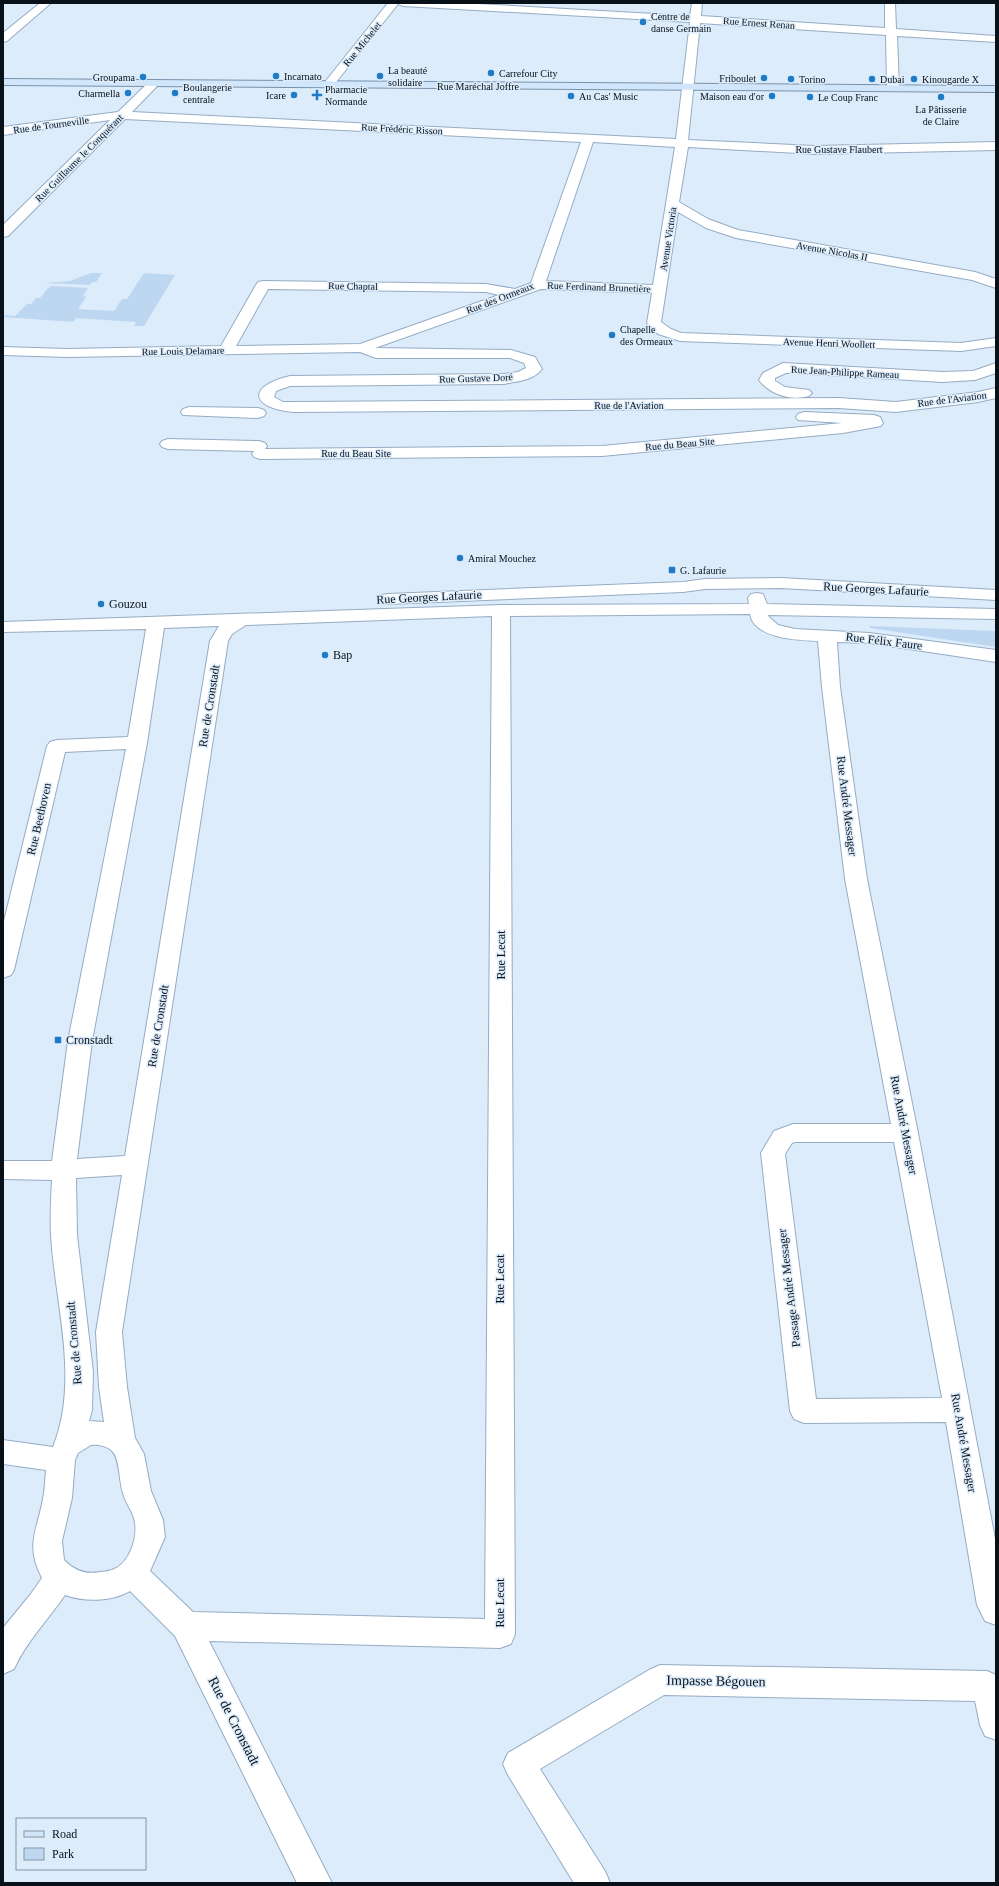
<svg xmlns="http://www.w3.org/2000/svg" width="999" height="1886" viewBox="0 0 999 1886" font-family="Georgia,serif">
<rect width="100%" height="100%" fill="#ddecfb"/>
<path fill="#bed7f1" d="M91 273H102L96 282H92L90 285 44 283 70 281Z
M144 273 175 275 144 326H134L136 322 76 318 73 322 3 317 5 315 15 316 27 304H31L36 298H40L48 288 52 286 88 288 83 296 86 297 78 309 114 311 122 299H127Z
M870 626 996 631V647L870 628Z"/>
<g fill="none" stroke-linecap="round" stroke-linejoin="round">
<defs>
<path id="minor" d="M40 3H51L7 41 3 42V33Z
M388 3H461L690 16 692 3H702L701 16 885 28V3H895L896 29 996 36V42L897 36 899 88 893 91 887 88 886 35 700 23 688 140 815 146 996 142V150L815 154 688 147 679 202 708 219 738 230 975 272 996 279V288L972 280 736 238 706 228 678 212 661 322 671 329 681 333 961 343 996 338V346L961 351 680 341 658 334 647 323 652 293 541 289 375 348 511 350 535 357 542 369C533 381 517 381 504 384L290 386 276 391 274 397 283 402H293L839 398 896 402 978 392 996 388V398L978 402 896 412 839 408 293 412C250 408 247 386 290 376L504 374 518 372 526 368 524 363 510 358H376L360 352 67 357 3 355V347L67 349 221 346 256 285 258 282 263 281 486 284 515 289 531 283 581 142 125 119 8 236 3 237V225L110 120 3 135V127L118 112 150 81 154 80 160 83 132 112 676 139 690 22 403 6 398 4 333 86H325L323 84 325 82ZM593 142 675 147 653 285 546 281ZM268 289 486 292 499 295 360 344 236 346Z
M783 363 942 372 973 371 996 363V373L975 380 942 382 795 373H786L775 378V381L785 387 809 390 812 393 809 396C791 401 770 395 759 380L763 373Z
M189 407 258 408 264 410 266 413 264 416 258 418 183 415 181 412 183 409Z
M804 412 874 415 880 417 883 423 881 426 843 433 602 456 260 459 254 457 252 454 254 451 168 449 162 447 160 444 162 441 168 439 259 441 265 443 267 446 265 449 602 446 842 423 798 420 796 417 798 414Z
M781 578 996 590V600L781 588 705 589 683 592 388 604 382 603 379 599 382 595 388 594 683 582 705 579Z
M757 593 763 594 767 604 996 609V619L768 615 769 617 778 625 795 629 869 633 996 650V662L869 643 837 642 840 687 867 879 918 1133 996 1544V1625L985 1621 977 1605 946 1422 804 1423 794 1419 790 1411 761 1153 774 1131 793 1124H891L845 879 822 687 818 641C799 640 754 639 750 614L510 616 515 1634 511 1644 500 1648 209 1641 332 1883H297L175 1636 130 1591C110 1602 85 1602 65 1595 48 1620 26 1642 14 1669L3 1674V1628L30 1595 42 1578C25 1545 37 1531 43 1499 45 1489 45 1480 46 1470L3 1464V1440L53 1447C80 1379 55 1305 51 1235 50 1217 51 1198 52 1180L3 1179V1161H52L68 1041 126 749 65 752 14 970 11 975 3 978V925L47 746 50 742 57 740 128 737 146 629 3 632V622L501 605 749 604 748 598 751 594ZM492 616 485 1619 193 1612 150 1571 165 1537 163 1520 151 1491 144 1454 135 1438 127 1387 122 1332 228 641 232 634 246 625ZM219 626 210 641 125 1156 77 1159 92 1041 147 743 164 628ZM795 1142H894L942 1398 816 1399 785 1154 792 1143ZM122 1175 96 1332 99 1387 104 1422 89 1421 92 1410 93 1372 77 1235 76 1178ZM91 1445C98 1444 108 1446 113 1452 120 1460 119 1482 123 1493 125 1502 131 1509 134 1518 139 1536 130 1564 112 1570 108 1571 103 1572 100 1572 85 1575 74 1570 64 1560L62 1541 72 1498 75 1460 78 1453Z
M660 1665 987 1671 996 1675V1740L985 1736 980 1725 975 1701 664 1695 540 1769 605 1871 610 1883H574L508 1775 503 1764 508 1753 649 1670Z"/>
<path id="major" d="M3 79 996 86V92L3 85Z"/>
</defs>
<use href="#minor" stroke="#94acc4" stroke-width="2"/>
<use href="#major" stroke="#7891aa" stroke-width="2"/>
<use href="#minor" fill="#fff" fill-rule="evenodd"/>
<use href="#major" fill="#d2e6fb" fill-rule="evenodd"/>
</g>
<g fill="#1d7bc7" stroke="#ddecfb" stroke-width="1.5">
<circle cx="643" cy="22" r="4"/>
<circle cx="491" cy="73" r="4"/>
<circle cx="276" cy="76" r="4"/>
<circle cx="380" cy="76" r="4"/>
<circle cx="143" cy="77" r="4"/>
<circle cx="764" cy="78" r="4"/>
<circle cx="791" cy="79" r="4"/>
<circle cx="872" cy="79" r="4"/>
<circle cx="914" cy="79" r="4"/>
<circle cx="128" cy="93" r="4"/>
<circle cx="175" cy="93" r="4"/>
<circle cx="294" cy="95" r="4"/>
<path d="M315 89h4v4h4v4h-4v4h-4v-4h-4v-4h4z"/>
<circle cx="571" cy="96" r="4"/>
<circle cx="772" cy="96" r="4"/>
<circle cx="810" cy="97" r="4"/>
<circle cx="941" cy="97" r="4"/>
<circle cx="612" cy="335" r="4"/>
<circle cx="460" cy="558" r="4"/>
<rect x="668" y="566" width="8" height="8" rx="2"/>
<circle cx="101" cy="604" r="4"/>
<circle cx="325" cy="655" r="4"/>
<rect x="54" y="1036" width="8" height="8" rx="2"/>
</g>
<g text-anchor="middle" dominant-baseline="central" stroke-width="3" stroke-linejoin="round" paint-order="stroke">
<g font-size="10" fill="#081018" stroke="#ddecfb" text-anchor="start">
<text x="651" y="16">Centre de<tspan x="651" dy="12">danse Germain</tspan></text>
<text x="388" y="70">La beauté<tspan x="388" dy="12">solidaire</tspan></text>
<text x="499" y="73">Carrefour City</text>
<text x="284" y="76">Incarnato</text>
<text x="135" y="77" text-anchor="end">Groupama</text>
<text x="756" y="78" text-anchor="end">Friboulet</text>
<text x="799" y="79">Torino</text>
<text x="880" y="79">Dubai</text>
<text x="922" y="79">Kinougarde X</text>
<text x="183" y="87">Boulangerie<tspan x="183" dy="12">centrale</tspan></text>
<text x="325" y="89">Pharmacie<tspan x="325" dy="12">Normande</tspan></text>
<text x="120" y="93" text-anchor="end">Charmella</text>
<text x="286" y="95" text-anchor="end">Icare</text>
<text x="579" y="96">Au Cas' Music</text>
<text x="764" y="96" text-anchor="end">Maison eau d'or</text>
<text x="818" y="97">Le Coup Franc</text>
<text x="941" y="109" text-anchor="middle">La Pâtisserie<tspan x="941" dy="12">de Claire</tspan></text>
<text x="620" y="329">Chapelle<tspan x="620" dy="12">des Ormeaux</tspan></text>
<text x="468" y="558">Amiral Mouchez</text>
<text x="680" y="570">G. Lafaurie</text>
</g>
<g font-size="10" fill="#081018" stroke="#ddecfb">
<text transform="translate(759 23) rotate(4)">Rue Ernest Renan</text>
<text transform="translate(362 44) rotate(-51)">Rue Michelet</text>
<text x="478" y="86">Rue Maréchal Joffre</text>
<text transform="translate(51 125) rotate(-8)">Rue de Tourneville</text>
<text transform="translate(402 129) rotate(3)">Rue Frédéric Risson</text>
<text x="839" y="149">Rue Gustave Flaubert</text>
<text transform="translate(79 158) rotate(-45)">Rue Guillaume le Conquérant</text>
<text transform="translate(668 239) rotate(-81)">Avenue Victoria</text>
<text transform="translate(832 251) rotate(10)">Avenue Nicolas II</text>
<text transform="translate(353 286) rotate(1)">Rue Chaptal</text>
<text transform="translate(599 287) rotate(2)">Rue Ferdinand Brunetière</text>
<text transform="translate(500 298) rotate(-21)">Rue des Ormeaux</text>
<text transform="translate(829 343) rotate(2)">Avenue Henri Woollett</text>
<text transform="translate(183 351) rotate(-1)">Rue Louis Delamare</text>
<text transform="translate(845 372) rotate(3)">Rue Jean-Philippe Rameau</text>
<text transform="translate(476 378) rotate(-2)">Rue Gustave Doré</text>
<text transform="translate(952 399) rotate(-7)">Rue de l'Aviation</text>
<text x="629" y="405">Rue de l'Aviation</text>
<text transform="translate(680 444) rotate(-5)">Rue du Beau Site</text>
<text x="356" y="453">Rue du Beau Site</text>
</g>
<g font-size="12" fill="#081018" stroke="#ddecfb">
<text transform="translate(876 589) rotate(3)">Rue Georges Lafaurie</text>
<text transform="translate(429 597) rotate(-3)">Rue Georges Lafaurie</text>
<text transform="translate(884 641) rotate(7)">Rue Félix Faure</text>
<text transform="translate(209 706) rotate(-81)">Rue de Cronstadt</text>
<text transform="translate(847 806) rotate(83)">Rue André Messager</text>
<text transform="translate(39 819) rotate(-77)">Rue Beethoven</text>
<text transform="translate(501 955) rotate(-90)">Rue Lecat</text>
<text transform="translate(158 1026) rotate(-81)">Rue de Cronstadt</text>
<text transform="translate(904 1125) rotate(79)">Rue André Messager</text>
<text transform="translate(500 1279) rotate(-90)">Rue Lecat</text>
<text transform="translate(789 1288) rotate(-97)">Passage André Messager</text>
<text transform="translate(74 1343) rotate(-95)">Rue de Cronstadt</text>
<text transform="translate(964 1443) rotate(80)">Rue André Messager</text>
<text transform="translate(500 1603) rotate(-90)">Rue Lecat</text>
</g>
<g font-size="12" fill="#081018" stroke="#ddecfb" text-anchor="start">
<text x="109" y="604">Gouzou</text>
<text x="333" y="655">Bap</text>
<text x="66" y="1040">Cronstadt</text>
</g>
<g font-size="14" fill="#081018" stroke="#ddecfb">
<text transform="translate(716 1681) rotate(1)">Impasse Bégouen</text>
<text transform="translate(234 1721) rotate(63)">Rue de Cronstadt</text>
</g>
</g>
<rect width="999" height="1886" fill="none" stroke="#081018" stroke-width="8"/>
<rect x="16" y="1818" width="130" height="52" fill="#ddecfb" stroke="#8894a0"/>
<rect x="24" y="1831" width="20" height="6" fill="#d2e6fb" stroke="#8894a0"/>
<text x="52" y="1838" font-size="12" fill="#081018">Road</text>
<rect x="24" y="1848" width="20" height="12" fill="#bed7f1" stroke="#8894a0"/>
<text x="52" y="1858" font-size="12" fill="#081018">Park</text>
</svg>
